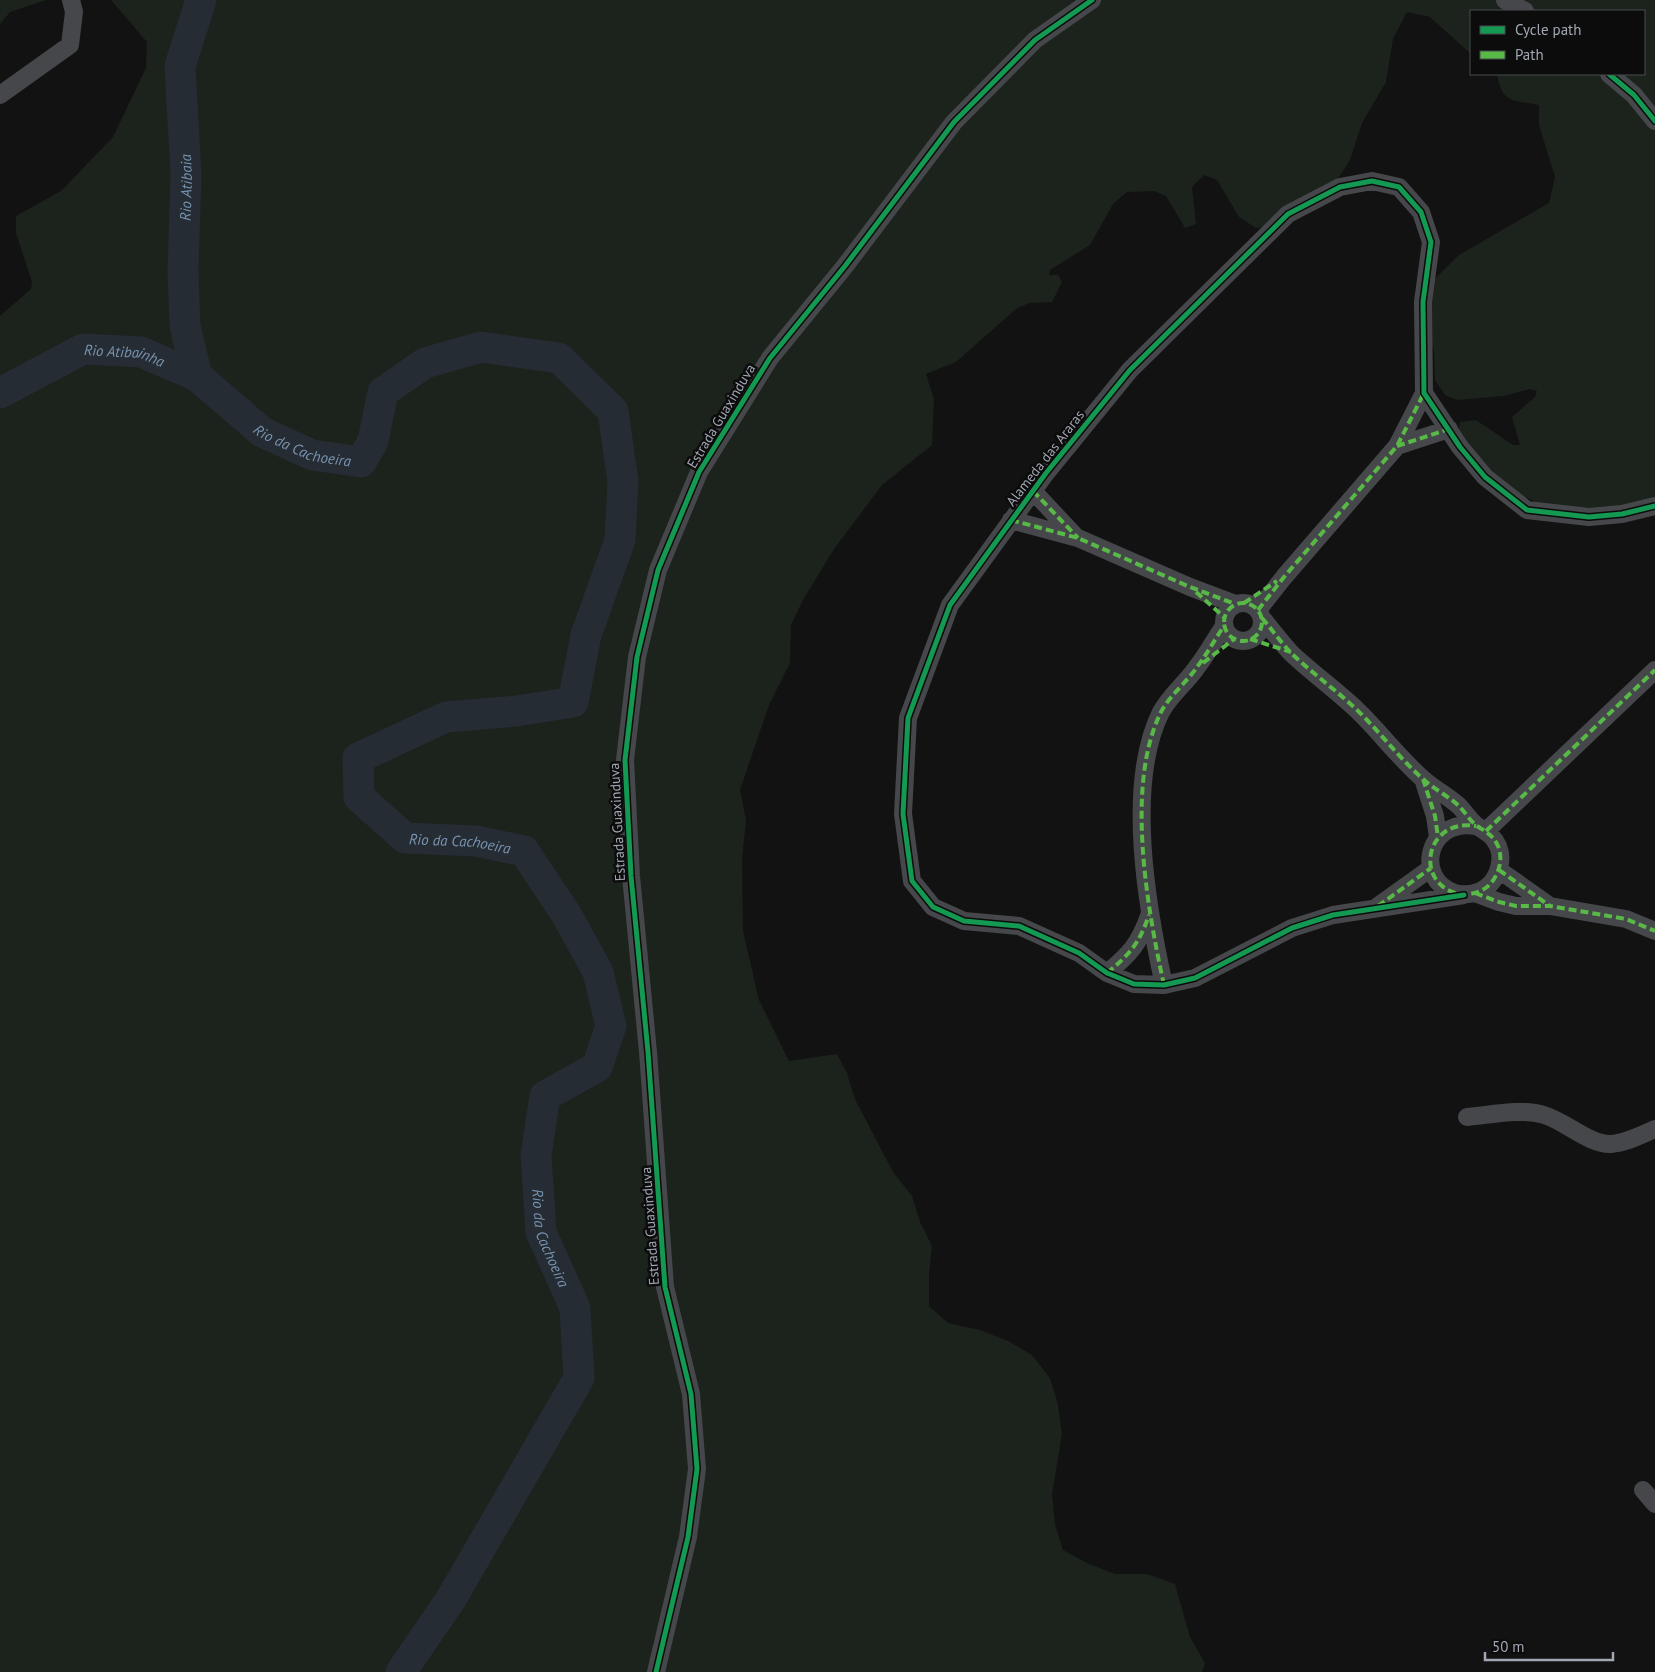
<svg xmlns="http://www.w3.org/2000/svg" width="1655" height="1672" viewBox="0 0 1655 1672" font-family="'PT Sans',sans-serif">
<rect width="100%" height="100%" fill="#121212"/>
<path fill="#1c221c" d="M0 0H46L10 12 0 24Z
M111 0H1655V514L1553 510 1499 485 1458 433 1460 422 1476 420 1513 445H1520L1512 417 1535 397 1537 391 1530 389 1504 396 1457 400 1445 395 1435 380 1434 349 1422 324 1432 282 1459 255 1549 203 1555 177 1539 125V105C1512 100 1502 103 1497 74H1644V11H1471V54L1430 17 1407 12 1393 39 1386 82 1362 123 1350 160 1332 188 1272 227 1256 228 1239 217 1217 180 1204 175 1192 187 1196 224 1185 228 1166 196 1154 191 1127 192 1113 204 1090 245 1050 270 1049 275H1058L1062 282 1052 302 1029 303 1016 309 956 362 926 374 934 399 932 445 882 485 834 549 803 600 791 625 790 663 769 705 740 790 746 820 742 860 743 931 759 1000 789 1061 837 1054 847 1073 855 1099 893 1172 912 1196 920 1222 932 1246 929 1274V1306L948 1323 980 1330 1008 1341 1032 1355 1050 1378 1058 1405 1062 1434 1052 1494 1055 1524 1063 1550 1087 1563 1115 1574H1147L1175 1584 1190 1637 1205 1663 1202 1672H0V316L31 289 32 282 16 233V216L61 191 113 137 146 68 147 42Z"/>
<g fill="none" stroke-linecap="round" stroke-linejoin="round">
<g stroke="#252c33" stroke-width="31">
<path id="s1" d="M197 376 185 326 183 272 186 175 180 66 201 0"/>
<path id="s2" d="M0 393 83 349 141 352 197 376 262 432 312 455 361 462 373 441 383 392 425 363 481 347 559 358 613 411 623 482 620 540 586 635 573 702 517 711 446 717 358 758 359 797 405 838 476 841 524 851 566 914 598 972 611 1026 597 1067 545 1096 536 1155 541 1232 575 1308 579 1378 451 1599 401 1672"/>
</g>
<path stroke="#46474b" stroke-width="18" d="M1505 0 1525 11
M1609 74 1634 95 1655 121
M0 95 70 45 74 12 71 0
M1397 446 1449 429
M1033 491 1077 538
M1011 520 1078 538 1190 587 1235 604
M1224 622a19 19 0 1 1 38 0a19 19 0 1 1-38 0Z
M1258 610 1284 577 1397 446 1424 393
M1262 618C1272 630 1281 642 1291 653 1312 673 1336 690 1357 710 1380 732 1399 758 1423 779 1434 789 1448 796 1459 806 1465 812 1470 821 1477 826 1486 832 1493 835 1498 846 1504 860 1498 878 1487 887 1478 894 1465 896 1455 893 1414 880 1426 818 1476 826
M1423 779 1435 816 1438 837
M1486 831 1655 670
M1499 870 1550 906
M1475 893 1499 902 1516 906H1550L1626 919 1655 931
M1464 895 1333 915 1292 928 1195 978 1164 985 1134 984 1107 973 1079 953 1019 926 964 921 933 907 912 881 903 814 908 718 950 605 1046 473 1130 370 1288 214 1340 187 1372 181 1399 187 1421 212 1431 242 1423 302 1424 393 1460 447 1485 477 1527 510 1589 517 1622 514 1655 506
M1378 906 1431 868
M1107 973C1130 954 1139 944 1149 916
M1164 985C1147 908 1125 784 1161 712 1170 695 1187 682 1197 667 1207 654 1215 639 1224 626
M1467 1117C1491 1115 1521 1108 1544 1115 1565 1121 1590 1145 1611 1144 1626 1143 1641 1135 1655 1129
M1643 1490 1655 1504
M656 1672 688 1537 697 1469 691 1394 665 1287 648 1052 631 876 625 760 637 657 658 570 699 472 770 358 845 266 954 122 1035 40 1092 0"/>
<path stroke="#58b947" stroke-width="4" stroke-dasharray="8 4" stroke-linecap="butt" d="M1397 446 1449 429
M1033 491 1078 538
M1011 520 1078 538 1190 587 1235 604
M1196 592 1224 617
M1244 603 1277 581
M1224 622a19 19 0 1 1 38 0a19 19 0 1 1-38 0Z
M1258 610 1284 577 1397 446 1424 393
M1262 618C1272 630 1281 642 1291 653 1312 673 1336 690 1357 710 1380 732 1399 758 1423 779 1434 789 1448 796 1459 806 1465 812 1470 821 1477 826 1486 832 1493 835 1498 846 1504 860 1498 878 1487 887 1478 894 1465 896 1455 893 1414 880 1426 818 1476 826
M1250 639 1291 652
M1203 663 1234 639
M1423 779 1435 816 1438 837
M1486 831 1655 670
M1499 870 1550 906
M1475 893 1499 902 1516 906H1550L1626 919 1655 931
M1378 906 1431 868
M1107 973C1130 954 1139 944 1149 915
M1164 985C1147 908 1125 784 1161 712 1170 695 1187 682 1197 667 1207 654 1215 639 1224 626"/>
<defs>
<path id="cycleway" d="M1609 74 1634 95 1655 121
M1464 895 1333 915 1292 928 1195 978 1164 985 1134 984 1107 973 1079 953 1019 926 964 921 933 907 912 881 903 814 908 718 950 605 1046 473 1130 370 1288 214 1340 187 1372 181 1399 187 1421 212 1431 242 1423 302 1424 393 1460 447 1485 477 1527 510 1589 517 1622 514 1655 506
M656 1672 688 1537 697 1469 691 1394 665 1287 648 1052 631 876 625 760 637 657 658 570 699 472 770 358 845 266 954 122 1035 40 1092 0"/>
</defs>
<use href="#cycleway" stroke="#0c0c0d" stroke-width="8"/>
<use href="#cycleway" stroke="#139951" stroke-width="5"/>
</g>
<g text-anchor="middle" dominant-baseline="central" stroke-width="5" stroke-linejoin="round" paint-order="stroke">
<g font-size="14" fill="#a2a7b3" stroke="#0c0c0d">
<text transform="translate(721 416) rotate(-59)">Estrada Guaxinduva</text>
<text transform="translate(1045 458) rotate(-52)">Alameda das Araras</text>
<text transform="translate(617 822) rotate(-93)">Estrada Guaxinduva</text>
<text transform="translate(650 1226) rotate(-94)">Estrada Guaxinduva</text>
</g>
<g font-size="15" font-style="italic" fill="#7893b0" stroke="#0c0c0d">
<text stroke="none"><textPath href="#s1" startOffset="190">Rio Atibaia</textPath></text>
<text stroke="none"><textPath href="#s2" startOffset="136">Rio Atibainha</textPath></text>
<text stroke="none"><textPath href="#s2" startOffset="342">Rio da Cachoeira</textPath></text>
<text stroke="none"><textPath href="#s2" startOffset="1421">Rio da Cachoeira</textPath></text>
<text stroke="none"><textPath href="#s2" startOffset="1931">Rio da Cachoeira</textPath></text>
</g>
</g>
<rect x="1470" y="10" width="175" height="65" fill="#0c0c0d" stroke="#484a4f"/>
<rect x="1480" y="26" width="25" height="8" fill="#139951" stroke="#484a4f"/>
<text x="1515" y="35" font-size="15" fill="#a2a7b3">Cycle path</text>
<rect x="1480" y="51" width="25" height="8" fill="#58b947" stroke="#484a4f"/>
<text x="1515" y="60" font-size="15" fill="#a2a7b3">Path</text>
<path d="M1485 1652v8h128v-8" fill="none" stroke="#a2a7b3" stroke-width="2.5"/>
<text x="1492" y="1652" font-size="15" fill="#a2a7b3" stroke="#0c0c0d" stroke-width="4" paint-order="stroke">50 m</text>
</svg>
